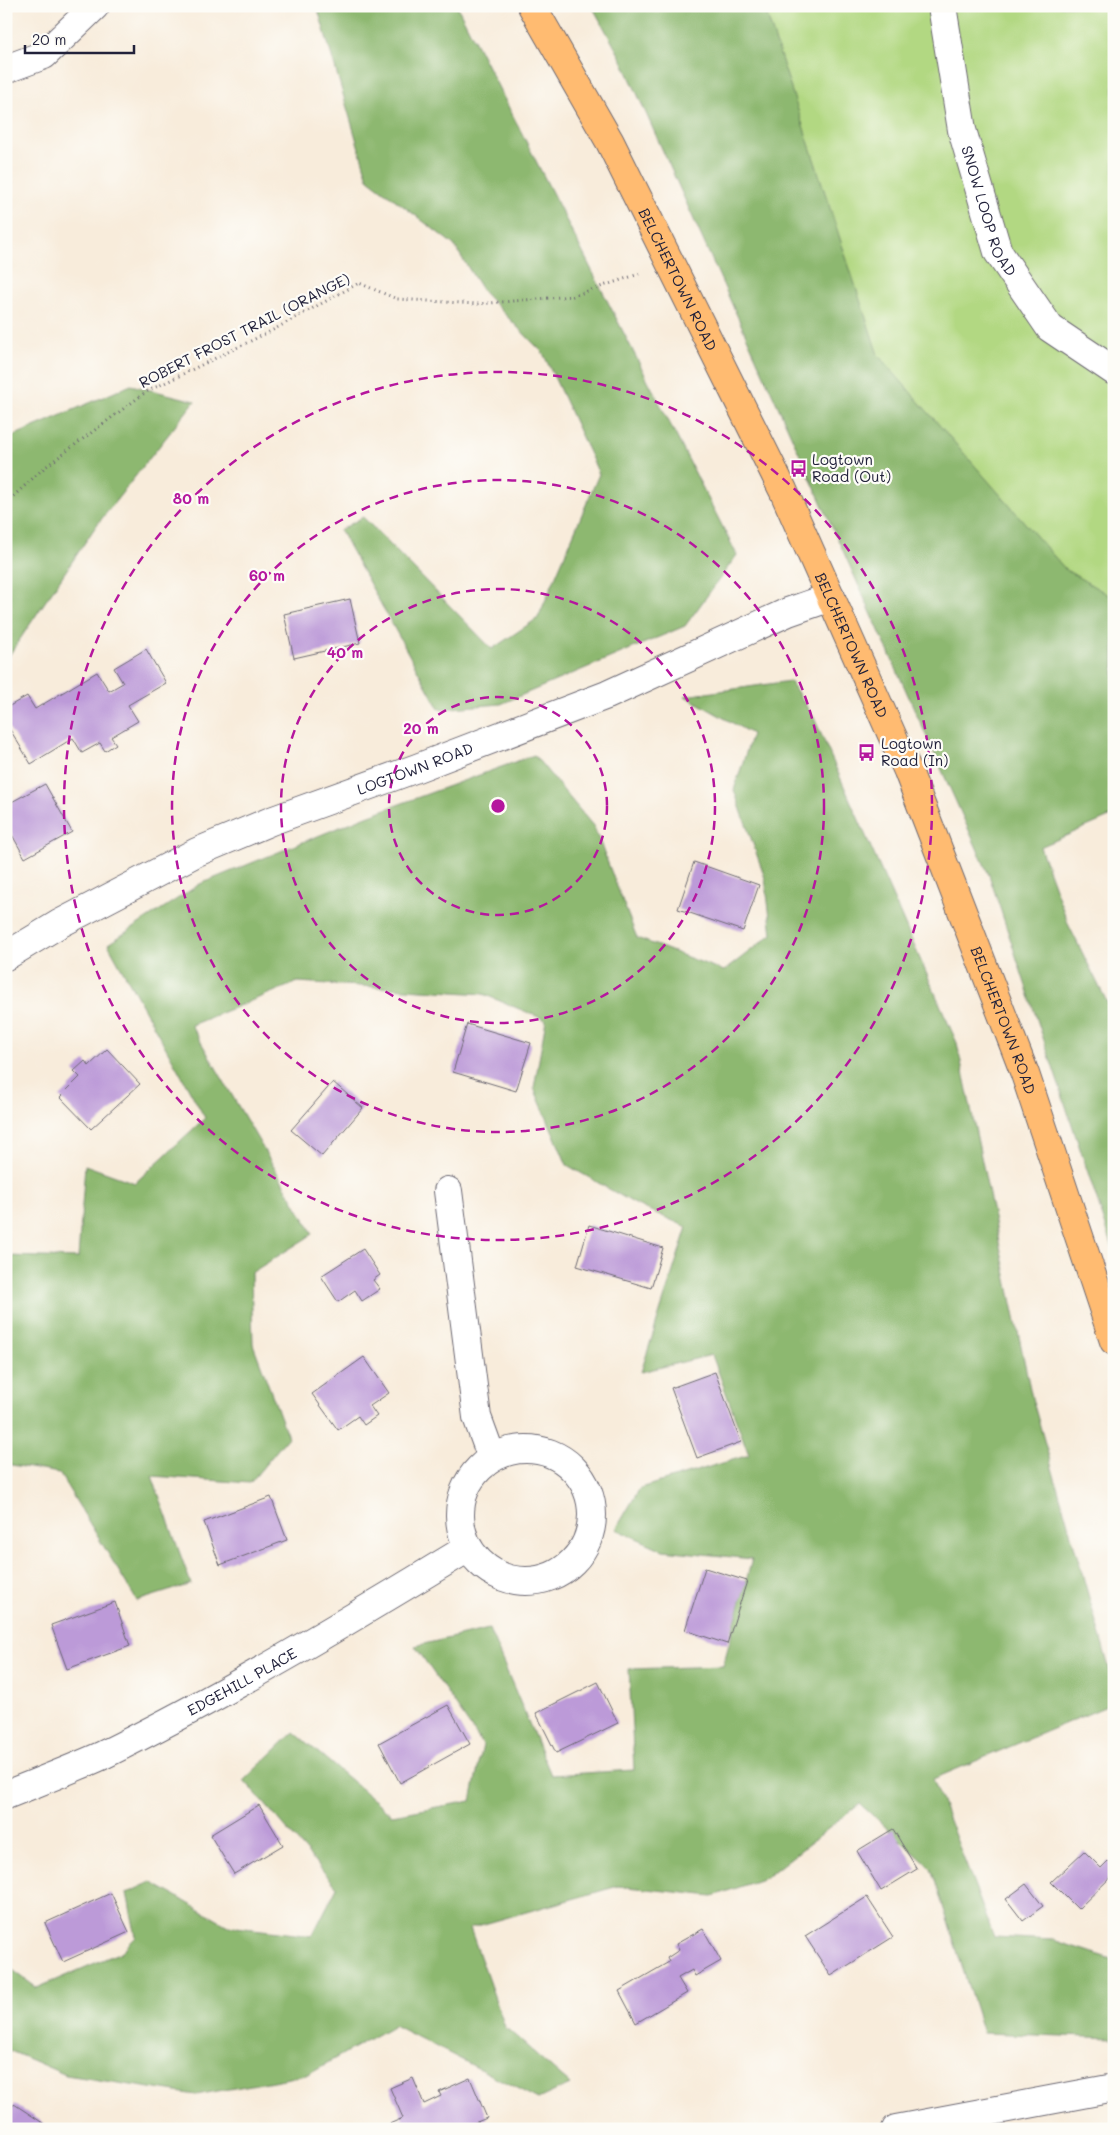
<svg xmlns="http://www.w3.org/2000/svg" width="1120" height="2135" viewBox="0 0 1120 2135" font-family="Mali,sans-serif">
<rect width="100%" height="100%" fill="#fdfcf7"/>
<filter id="ink" filterUnits="userSpaceOnUse"><feTurbulence type="fractalNoise" baseFrequency=".02" numOctaves="2"/><feDisplacementMap in="SourceGraphic" scale="10" xChannelSelector="R" yChannelSelector="G"/><feConvolveMatrix kernelMatrix="1 2 1 2 8 2 1 2 1" color-interpolation-filters="sRGB"/></filter>
<filter id="wash" filterUnits="userSpaceOnUse"><feTurbulence type="fractalNoise" baseFrequency=".0096" numOctaves="4" result="noise"/><feDisplacementMap in="SourceGraphic" scale="20" xChannelSelector="R" yChannelSelector="G"/><feGaussianBlur stdDeviation="1.12" result="paint"/><feColorMatrix in="noise" values="0 0 0 0 0 0 0 0 0 0 0 0 0 0 0 0 0 1.4 0 .05"/><feComposite in="paint" operator="in"/></filter>
<g filter="url(#wash)">
<rect width="100%" height="100%" fill="#f8ecdb"/>
<path fill="#b2d882" stroke="#6a7d5e" d="M715 6H1114V797L1059 833Z"/>
<path fill="#8db870" stroke="#586d56" d="M317 6H457L737 555 685 626 501 704 439 709 340 530 363 517 492 649 538 618 599 474 543 353 484 293 454 245 368 179Z
M592 6H666L667 9 692 6H764L878 355 1066 570 1114 598V815L1040 847 1069 926 1114 1016V1251L989 875 622 60Z
M131 385 195 401 96 526 6 660V439Z
M790 681 814 718 957 1043 1032 1398 1114 1685V1703L933 1779 994 1937 1053 1940 1114 1960V2038L983 2033 931 1868 860 1804 765 1878 713 1896 618 1886 470 1928 505 2027 570 2084 538 2099 394 2025 306 2075 196 2095 66 2075 6 2049V1965L37 1988 121 1952 136 1937 127 1893 151 1882 228 1926 312 1936 337 1887 244 1780 294 1732 392 1815 471 1801 483 1745 415 1646 489 1629 551 1775 634 1770 629 1669 723 1666 752 1559 663 1550 616 1529 640 1488 749 1455 712 1355 641 1372 687 1227 637 1205 567 1165 534 1088 546 1020 483 994 298 982 191 1025 313 1234 251 1273 253 1344 288 1437 250 1483 152 1476 191 1584 137 1601 59 1473 6 1464V1256L78 1258 85 1165 135 1183 205 1118 108 944 200 884 367 816 534 755 594 827 637 938 724 971 772 934 765 878 734 790 752 734 685 696Z"/>
<g id="blocks">
<path fill="#bc9ad8" d="M350 599 360 643 294 658 284 614Z
M146 649 166 683 128 705 138 721 111 737 116 744 105 751 100 743 82 753 73 738 31 764 6 723V708L27 696 35 709 97 672 109 691 123 683 114 668Z
M45 784 72 832 25 858 6 824V805Z
M694 862 759 885 743 931 678 909Z
M467 1024 531 1043 516 1091 453 1072Z
M107 1049 140 1084 91 1129 60 1097 80 1077 74 1071 85 1061 89 1066Z
M333 1082 363 1108 322 1156 291 1130Z
M589 1225 663 1248 651 1288 577 1266Z
M363 1249 380 1275 373 1280 380 1289 362 1301 355 1290 338 1302 321 1276Z
M364 1357 389 1393 370 1406 377 1416 364 1425 358 1416 338 1430 312 1394Z
M715 1372 741 1442 697 1458 671 1388Z
M271 1497 287 1540 220 1565 204 1522Z
M705 1568 747 1581 727 1644 685 1630Z
M115 1602 130 1646 67 1669 51 1625Z
M598 1682 618 1723 556 1753 536 1713Z
M448 1705 470 1744 400 1783 379 1743Z
M259 1805 283 1845 234 1874 210 1835Z
M893 1829 917 1869 881 1891 857 1851Z
M1084 1851 1101 1868 1108 1861 1114 1866V1874L1078 1909 1051 1882Z
M1026 1884 1043 1906 1023 1921 1006 1899Z
M111 1893 129 1932 63 1962 45 1923Z
M867 1897 893 1937 831 1976 805 1936Z
M703 1929 721 1961 695 1976 692 1970 678 1978 687 1993 636 2023 619 1991 669 1962 667 1958 679 1950 676 1944Z
M413 2078 424 2104 441 2096 439 2092 470 2078 487 2118 469 2125 471 2129H378L403 2118 390 2088Z
M14 2104 52 2129H6V2117Z"/>
</g>
</g>
<g filter="url(#ink)">
<use href="#blocks" fill-opacity="0" stroke="#6d6973" stroke-width="1"/>
<g fill="none" stroke-linecap="round" stroke-linejoin="round">
<defs>
<g id="minor">
<path id="s1" d="M942 6 962 130 998 252 1050 328 1114 371"/>
<path d="M6 69 44 55 95 6"/>
<path id="s2" d="M6 956 59 924 197 852 271 821 417 768 607 695 788 612 831 597"/>
<path d="M448 1191 477 1417 492 1458"/>
<circle cx="526" cy="1515" r="66"/>
<path id="s3" d="M6 1795C38 1782 70 1770 101 1756 227 1694 348 1621 468 1548"/>
<path d="M896 2129 1114 2088"/>
</g>
<g id="highway">
<path id="s4" d="M532 6 610 142 783 490 908 771 1025 1074 1114 1341"/>
</g>
</defs>
<use href="#minor" stroke="#6d6973" stroke-width="30"/>
<use href="#highway" stroke="#6d6973" stroke-width="30"/>
<path stroke="#6d6973" stroke-width="3" stroke-dasharray="1 4" stroke-linecap="butt" d="M6 503 44 468 146 392 273 330 359 283 397 299 477 304 573 296 639 274"/>
<use href="#minor" stroke="#fff" stroke-width="28"/>
<use href="#highway" stroke="#ffbb71" stroke-width="28"/>
</g>
</g>
<g fill="none" stroke="#b5179e" stroke-width="2.5" stroke-dasharray="9 6">
<circle cx="498" cy="806" r="109"/>
<circle cx="498" cy="806" r="217"/>
<circle cx="498" cy="806" r="326"/>
<circle cx="498" cy="806" r="434"/>
</g>
<defs>
<symbol id="bus-bare" viewBox="-9 -9 18 18"><path d="M-5-6H5V4H4V6H2V4H-2V6H-4V4H-5ZM-3.5-4V0h7V-4ZM-3.5 1.2v1.5H-2V1.2ZM2 1.2v1.5H3.5V1.2Z" fill="#b5179e" stroke="#fdfcf7" stroke-width="2.5" paint-order="stroke"/></symbol>
</defs>
<g fill-rule="evenodd">
<use href="#bus-bare" x="786" y="456" width="25" height="25"/>
<use href="#bus-bare" x="854" y="740" width="25" height="25"/>
</g>
<g text-anchor="middle" dominant-baseline="central" stroke-width="4.5" stroke-linejoin="round" paint-order="stroke">
<g font-size="15" fill="#22223b" stroke="#fdfcf7">
<text stroke="none"><textPath href="#s1" startOffset="211">SNOW LOOP ROAD</textPath></text>
<text stroke="none"><textPath href="#s4" startOffset="310">BELCHERTOWN ROAD</textPath></text>
<text transform="translate(244 330) rotate(-27)">ROBERT FROST TRAIL (ORANGE)</text>
<text stroke="none"><textPath href="#s4" startOffset="715">BELCHERTOWN ROAD</textPath></text>
<text stroke="none"><textPath href="#s2" startOffset="451">LOGTOWN ROAD</textPath></text>
<text stroke="none"><textPath href="#s4" startOffset="1120">BELCHERTOWN ROAD</textPath></text>
<text stroke="none"><textPath href="#s3" startOffset="262">EDGEHILL PLACE</textPath></text>
</g>
<g font-size="15" fill="#22223b" stroke="#fdfcf7" text-anchor="start">
<text x="812" y="459">Logtown<tspan x="812" dy="17">Road (Out)</tspan></text>
<text x="881" y="743">Logtown<tspan x="881" dy="17">Road (In)</tspan></text>
</g>
</g>
<circle cx="498" cy="806" r="8" fill="#b5179e" stroke="#fdfcf7" stroke-width="2.5"/>
<g font-size="15" text-anchor="middle" font-weight="bold" fill="#b5179e" stroke="#fdfcf7" stroke-width="4.5" stroke-linejoin="round" paint-order="stroke">
<text x="191" y="504">80 m</text>
<text x="267" y="581">60 m</text>
<text x="345" y="658">40 m</text>
<text x="421" y="734">20 m</text>
</g>
<rect width="1120" height="2135" fill="none" stroke="#fdfcf7" stroke-width="25"/>
<path d="M25 45v8h109v-8" fill="none" stroke="#22223b" stroke-width="2.5"/>
<text x="32" y="45" font-size="15" fill="#22223b" stroke="#fdfcf7" stroke-width="4" paint-order="stroke">20 m</text>
</svg>
